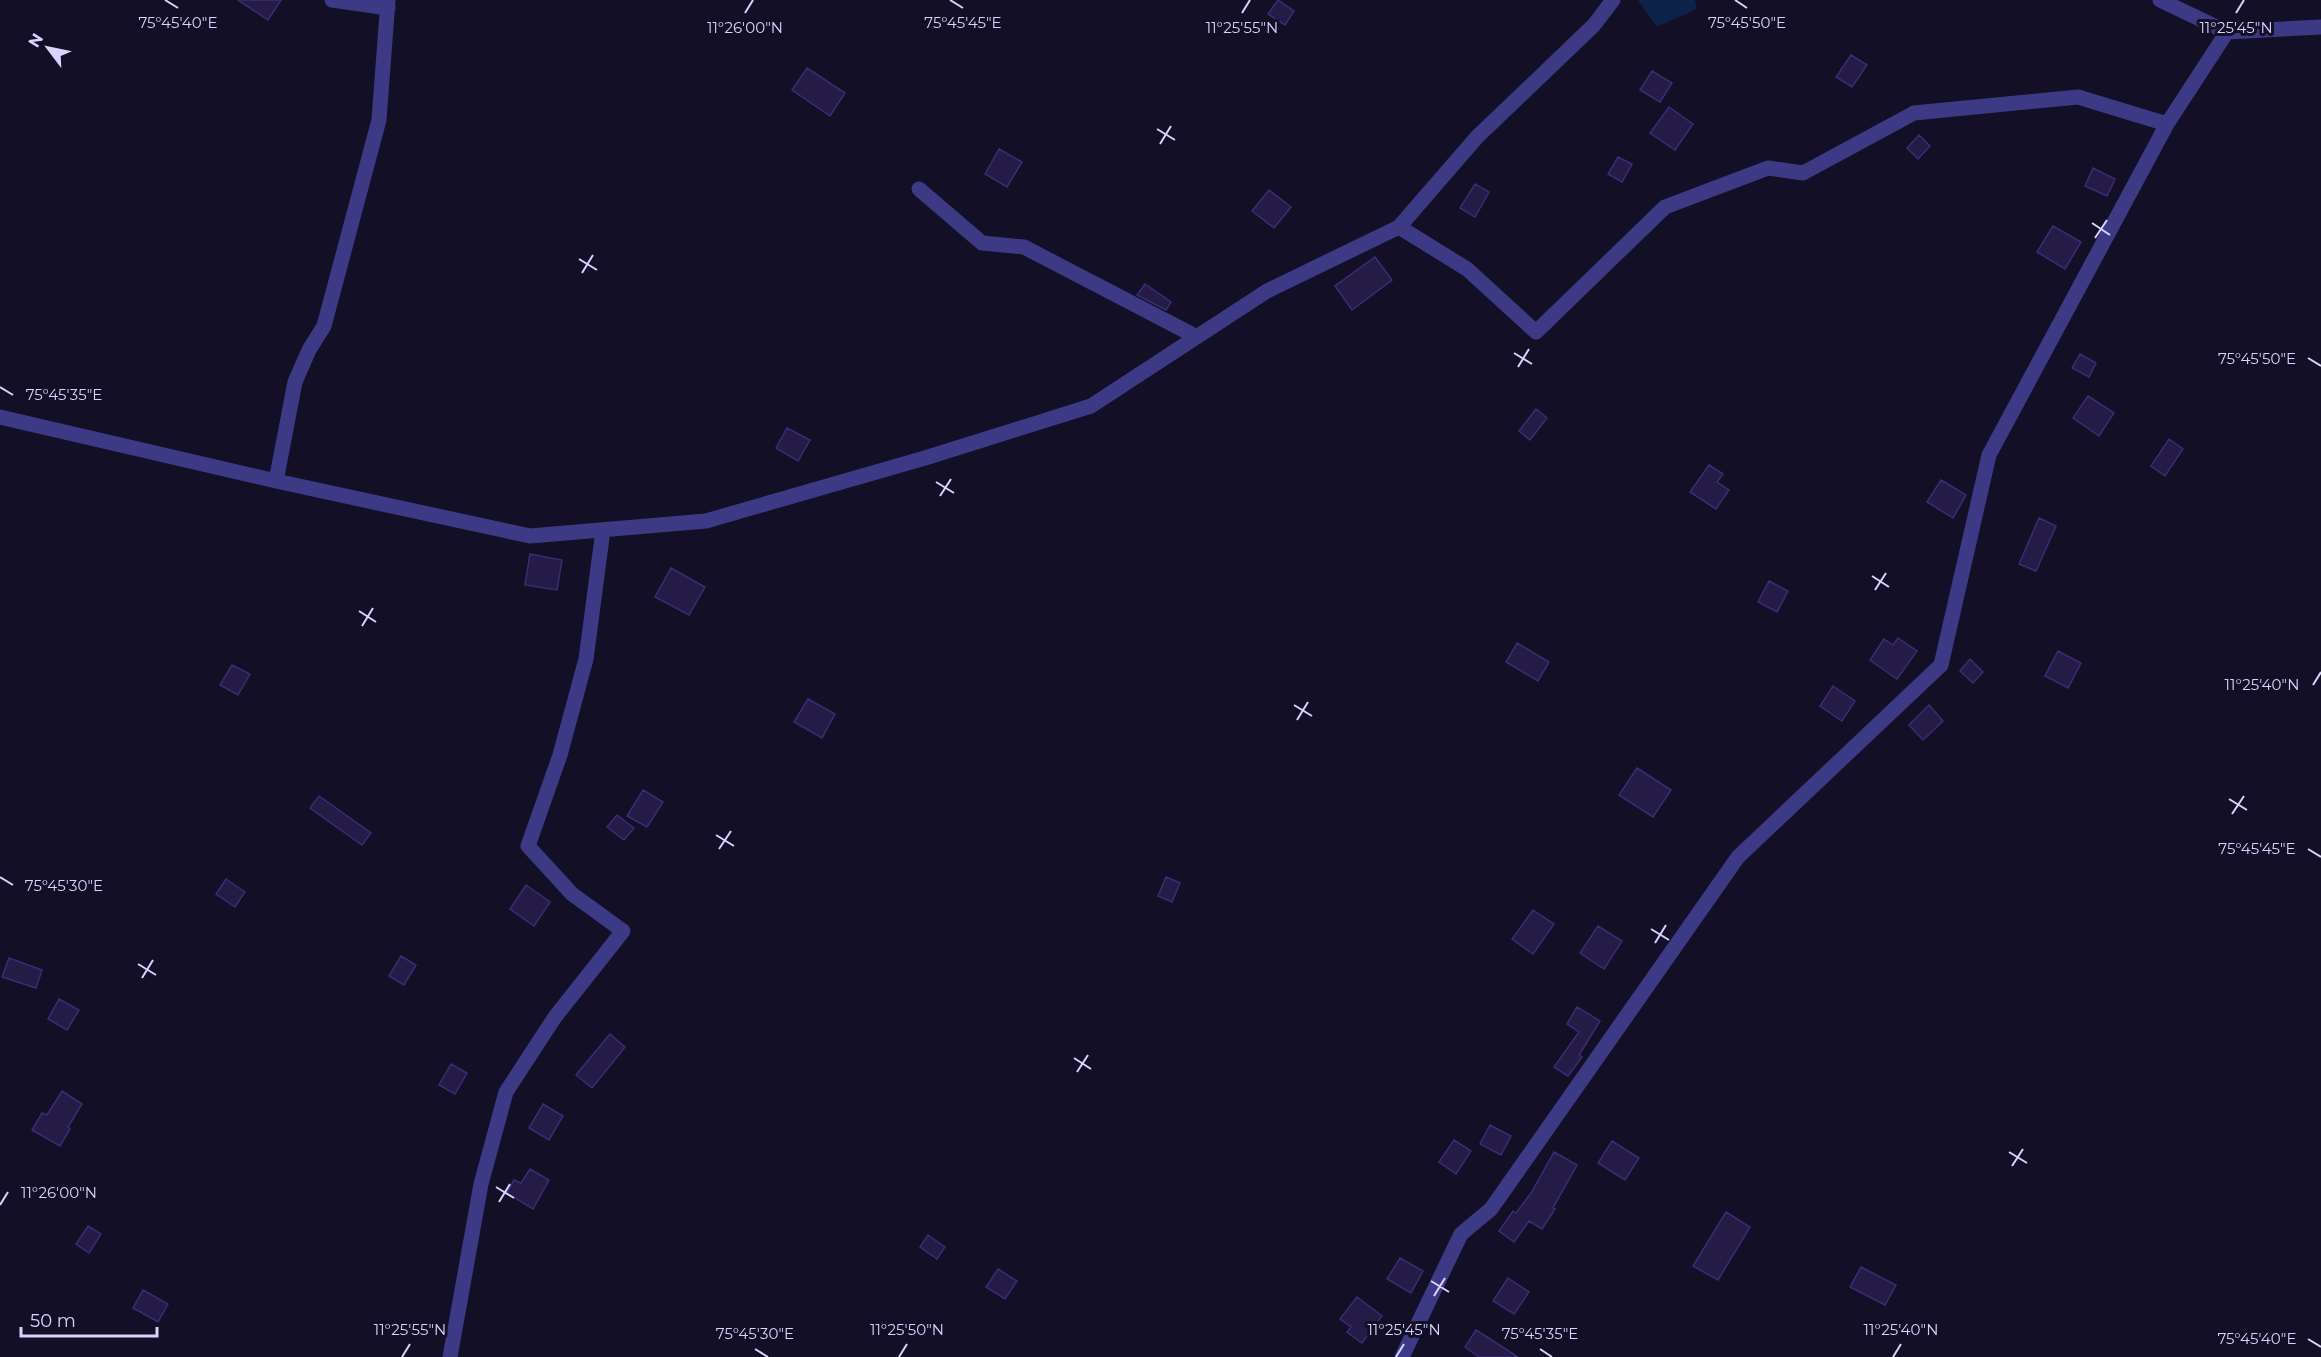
<svg xmlns="http://www.w3.org/2000/svg" width="2321" height="1357" viewBox="0 0 2321 1357" font-family="Montserrat,sans-serif">
<rect width="100%" height="100%" fill="#130f26"/>
<path fill="#0c2248" d="M1638 0H1695L1697 9 1657 27Z"/>
<path fill="#241b47" stroke="#3b2d73" stroke-width="1.5" d="M238 0H281L268 20Z
M1278 0 1294 11 1285 25 1268 14Z
M1851 55 1867 65 1852 87 1836 77Z
M807 68 845 93 830 116 792 90Z
M1652 71 1672 83 1660 102 1640 90Z
M1669 107 1693 124 1675 150 1650 133Z
M1919 135 1930 146 1918 159 1907 148Z
M999 149 1022 162 1007 187 985 174Z
M1618 157 1632 164 1622 182 1608 174Z
M2093 168 2115 179 2107 196 2085 186Z
M1475 184 1489 192 1475 217 1460 208Z
M1269 190 1291 207 1274 228 1252 211Z
M2053 226 2081 242 2065 269 2037 252Z
M1375 257 1392 280 1352 310 1335 286Z
M1145 284 1171 302 1166 310 1137 295Z
M2080 354 2096 363 2089 377 2072 368Z
M2088 396 2114 413 2099 436 2073 418Z
M1536 409 1547 418 1530 440 1519 431Z
M787 428 810 440 798 461 776 448Z
M2169 439 2183 449 2165 476 2151 466Z
M1709 465 1723 474 1717 482 1729 490 1716 509 1690 492Z
M1941 480 1966 495 1953 518 1927 502Z
M2039 518 2056 526 2036 571 2019 564Z
M530 554 562 560 557 590 525 585Z
M671 568 705 587 689 615 655 597Z
M1769 581 1788 591 1777 612 1758 602Z
M1898 638 1917 651 1897 679 1870 660 1884 639 1893 645Z
M1517 643 1549 662 1538 681 1506 662Z
M2058 651 2081 663 2068 688 2045 676Z
M1970 659 1983 672 1973 683 1960 671Z
M232 665 250 674 238 695 220 685Z
M1833 686 1855 701 1842 721 1820 706Z
M808 699 835 714 822 738 794 722Z
M1929 705 1943 721 1923 740 1909 725Z
M1637 768 1671 790 1653 817 1619 795Z
M643 790 663 802 647 827 627 816Z
M319 796 371 833 362 845 310 808Z
M617 815 634 828 624 840 607 827Z
M1166 877 1180 883 1172 902 1158 896Z
M226 879 245 892 235 907 216 894Z
M526 885 550 902 534 926 510 909Z
M1533 910 1554 924 1533 954 1512 939Z
M1598 926 1622 941 1604 969 1580 953Z
M401 956 416 965 404 985 389 976Z
M9 958 42 970 36 988 2 977Z
M59 999 79 1010 67 1030 48 1019Z
M1577 1007 1600 1021 1579 1055 1582 1057 1568 1076 1554 1067 1579 1032 1567 1024Z
M610 1034 625 1047 592 1088 576 1075Z
M451 1064 467 1073 455 1094 439 1085Z
M62 1091 82 1104 68 1127 70 1129 60 1146 32 1130 42 1113 47 1115Z
M543 1104 563 1116 549 1140 529 1128Z
M1490 1125 1511 1136 1501 1155 1480 1144Z
M1454 1140 1471 1151 1456 1174 1439 1162Z
M1612 1141 1639 1158 1625 1180 1598 1163Z
M1554 1152 1577 1165 1553 1208 1555 1209 1542 1229 1529 1221 1514 1242 1499 1231 1513 1211 1516 1213 1531 1193Z
M530 1169 549 1180 533 1209 507 1193 514 1180 521 1183Z
M1726 1212 1750 1227 1718 1280 1693 1266Z
M88 1226 101 1234 89 1253 76 1244Z
M928 1235 945 1247 937 1259 920 1247Z
M1400 1258 1423 1271 1411 1293 1387 1279Z
M1861 1267 1896 1285 1885 1305 1850 1287Z
M998 1269 1017 1281 1005 1299 986 1287Z
M1508 1278 1529 1292 1514 1314 1493 1301Z
M143 1290 168 1304 158 1322 133 1308Z
M1357 1297 1382 1316 1362 1343 1347 1332 1351 1327 1340 1319Z
M1476 1330 1518 1357H1479L1465 1347Z"/>
<g fill="none" stroke-linecap="round" stroke-linejoin="round">
<path stroke="#3d3a85" stroke-width="15" d="M332 0 388 8
M2160 0 2227 32
M919 189 982 243 1024 247 1197 337
M1399 227 1477 137 1594 25 1613 0
M0 417 276 481 530 536 706 521 925 458 1091 406 1267 291 1399 227 1467 269 1536 332 1665 207 1768 168 1803 173 1914 113 2078 97 2167 124
M276 481 295 382 309 350 324 326 379 120 388 0
M450 1357 481 1184 506 1092 555 1017 623 931 572 894 528 846 560 755 586 659 603 530
M1402 1357 1461 1234 1491 1209 1738 857 1941 665 1989 455 2167 124 2227 32 2321 27"/>
</g>
<path fill="none" stroke="#d9d4ff" stroke-width="2" d="M165 0 178 8M950 0 963 8M1735 0 1747 8M745 13 753 0M1242 13 1250 0M2236 13 2244 0M1157 129 1175 140M1160 144 1171 126M2092 223 2110 235M2095 238 2107 220M579 259 597 270M582 273 593 255M1514 353 1532 364M2308 358 2321 366M1518 367 1529 349M0 387 13 395M936 482 954 493M940 496 951 479M1872 576 1889 587M1875 590 1886 573M359 611 376 622M362 626 373 608M2313 685 2321 672M1294 705 1312 716M1297 720 1308 702M2229 799 2247 810M2232 814 2244 796M716 835 734 846M719 849 731 831M2308 849 2321 857M0 877 13 885M1651 929 1669 940M1655 943 1666 925M138 964 156 975M142 978 153 960M1074 1058 1091 1069M1077 1072 1088 1055M2009 1152 2027 1163M2012 1166 2023 1149M496 1187 514 1198M499 1202 510 1184M0 1205 8 1192M1431 1281 1449 1292M1434 1296 1445 1278M2308 1339 2321 1347M755 1349 768 1357M1540 1349 1552 1357M402 1357 410 1344M899 1357 907 1344M1396 1357 1404 1344M1893 1357 1901 1344"/>
<g font-size="15" text-anchor="middle" fill="#d9d4ff" stroke="#130f26" stroke-width="6" stroke-linejoin="round" paint-order="stroke">
<text x="963" y="28">75°45'45"E</text>
<text x="178" y="28">75°45'40"E</text>
<text x="1747" y="28">75°45'50"E</text>
<text x="745" y="33">11°26'00"N</text>
<text x="1242" y="33">11°25'55"N</text>
<text x="2236" y="33">11°25'45"N</text>
<text x="2257" y="364">75°45'50"E</text>
<text x="64" y="400">75°45'35"E</text>
<text x="2262" y="690">11°25'40"N</text>
<text x="2257" y="854">75°45'45"E</text>
<text x="64" y="891">75°45'30"E</text>
<text x="59" y="1198">11°26'00"N</text>
<text x="410" y="1335">11°25'55"N</text>
<text x="907" y="1335">11°25'50"N</text>
<text x="1404" y="1335">11°25'45"N</text>
<text x="1901" y="1335">11°25'40"N</text>
<text x="755" y="1339">75°45'30"E</text>
<text x="1540" y="1339">75°45'35"E</text>
<text x="2257" y="1344">75°45'40"E</text>
</g>
<g transform="translate(48 48) rotate(302)" stroke="#130f26" stroke-width="4.5" paint-order="stroke">
<path d="M0-4.5L10 22L0 15L-10 22Z" fill="#d9d4ff"/>
<text y="-9" font-size="16" font-weight="bold" text-anchor="middle" fill="#d9d4ff">N</text>
</g>
<path d="M21 1327v9h136v-9" fill="none" stroke="#d9d4ff" stroke-width="3"/>
<text x="30" y="1327" font-size="18" fill="#d9d4ff" stroke="#130f26" stroke-width="4.5" paint-order="stroke">50 m</text>
</svg>
